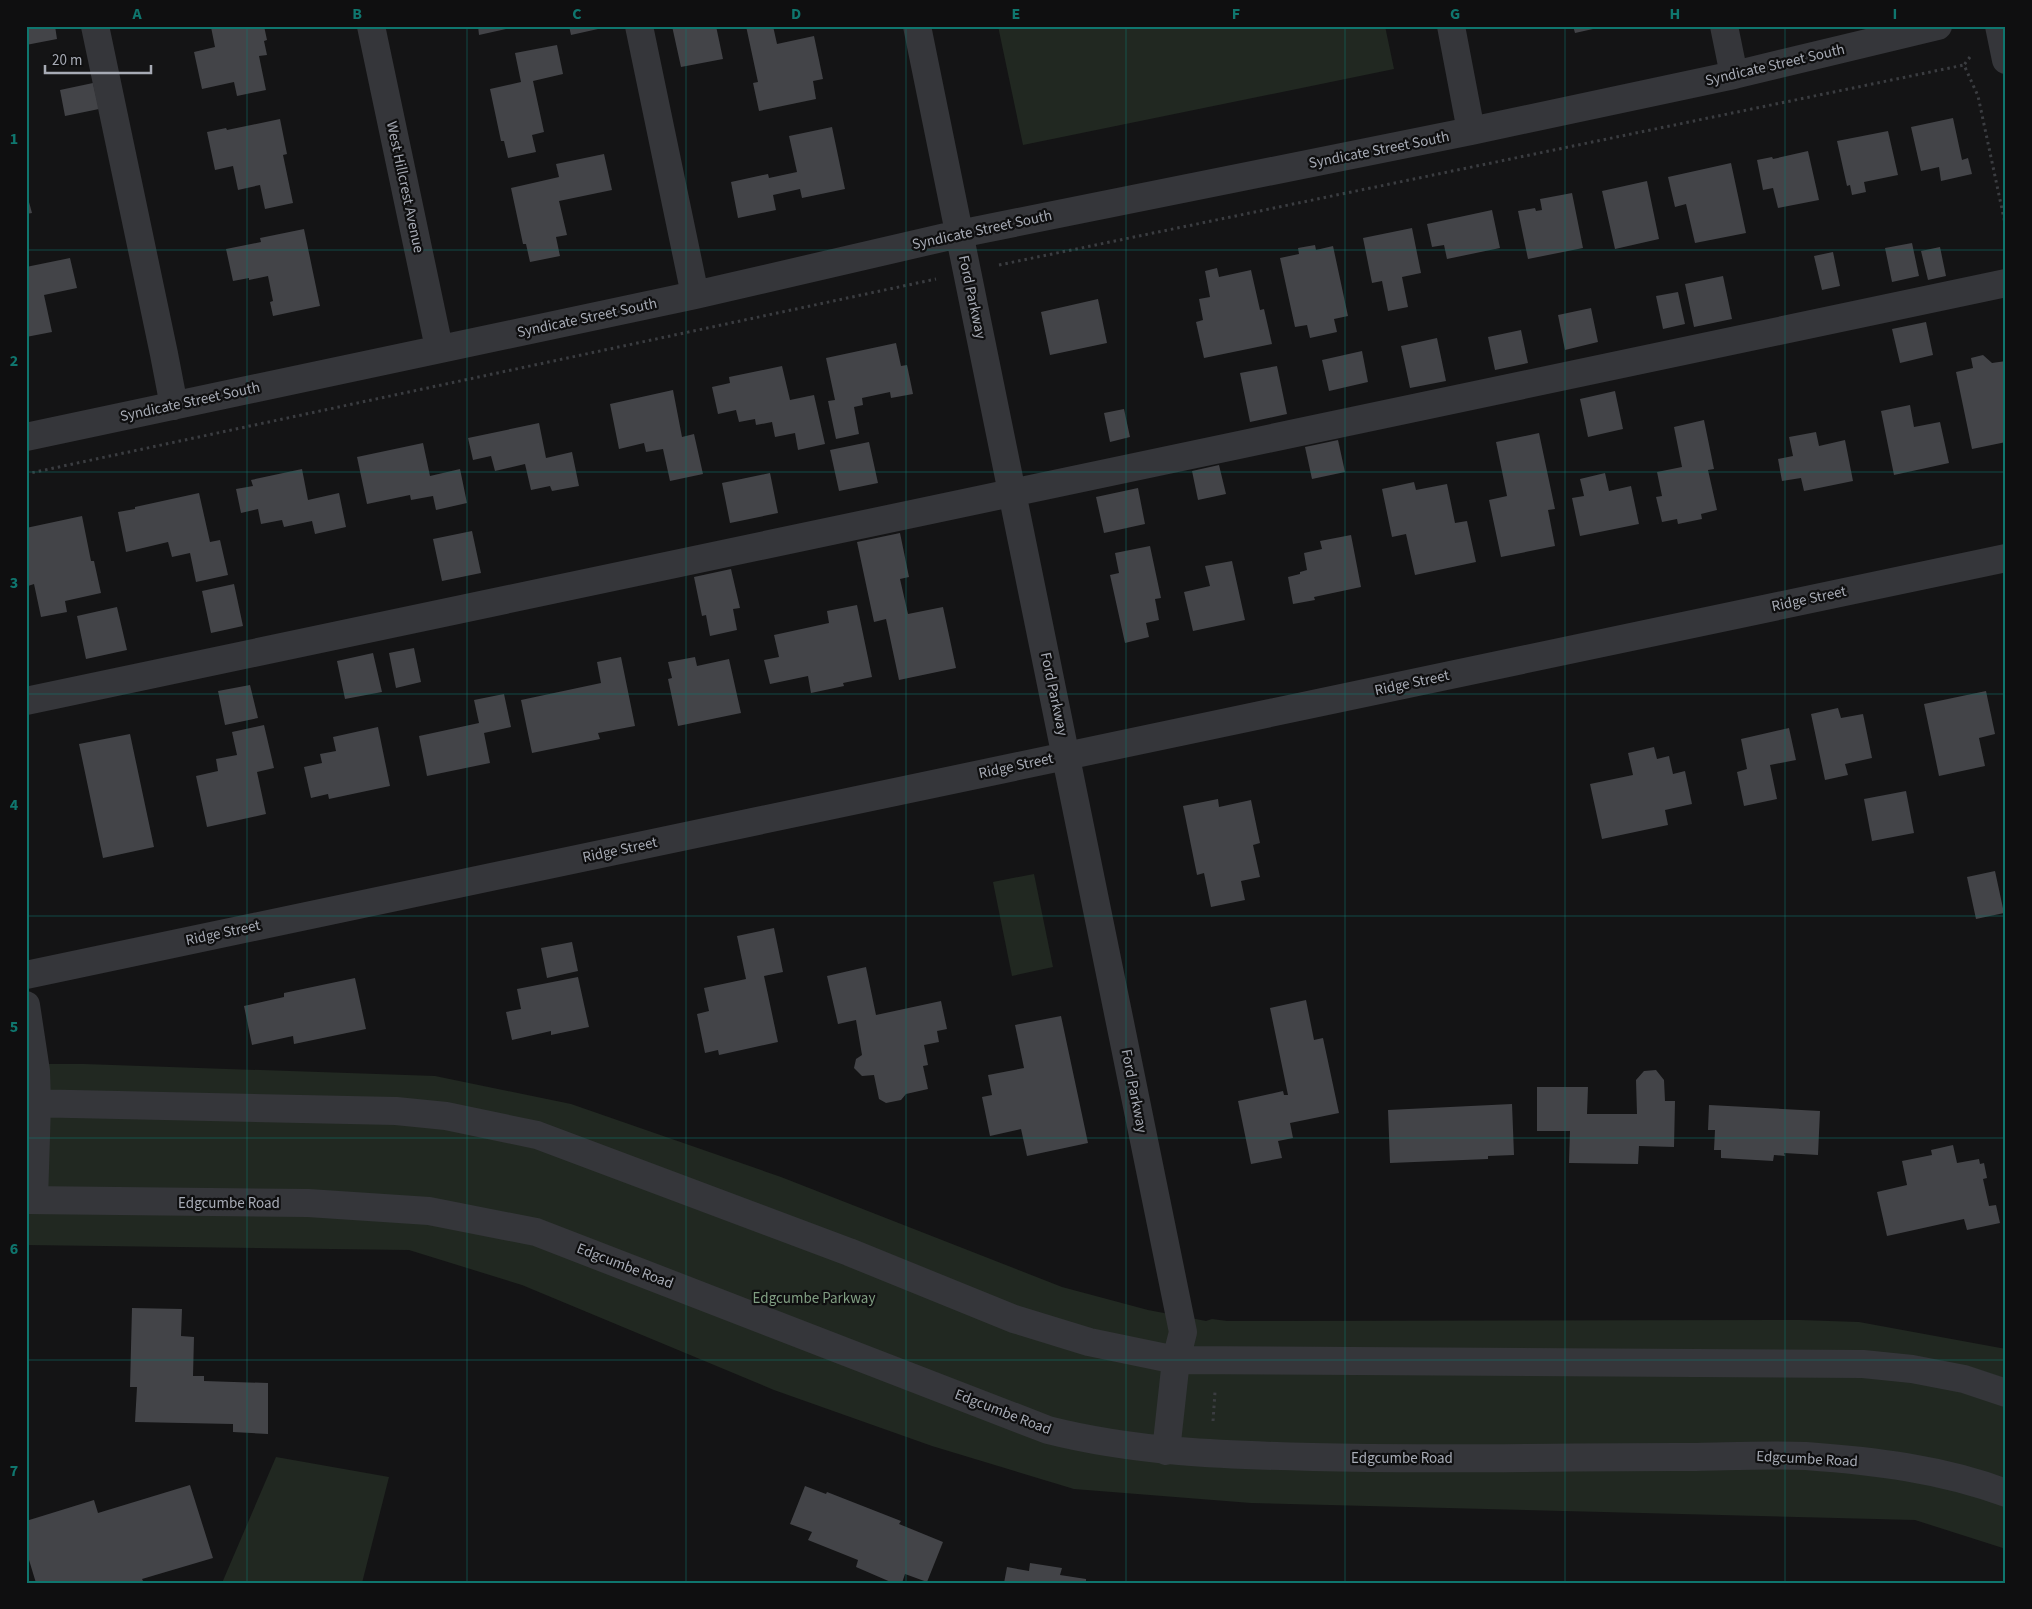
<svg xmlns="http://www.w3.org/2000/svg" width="2032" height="1609" viewBox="0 0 2032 1609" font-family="'Source Sans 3',sans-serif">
<rect width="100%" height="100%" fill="#141415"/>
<path fill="#212821" d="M998 26H1385L1394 69 1023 145Z
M1034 874 1053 967 1012 976 993 882Z
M26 1064H84L435 1076 571 1104 781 1177 1062 1287 1148 1310 1206 1321 1212 1319 1227 1321 1800 1320 1859 1322 2006 1349V1549L1915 1520 1251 1503 1074 1489 932 1446 774 1390 522 1285 409 1250 26 1245Z
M276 1457 389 1477 362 1583H222Z"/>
<path fill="#434448" d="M26 26H55L57 39 26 45Z
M264 26 267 40 264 41 267 55 259 56 266 90 237 96 234 82 202 89 194 52 215 47 211 27Z
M478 26H506V29L479 35Z
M569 26H607V27L571 35Z
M672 26H716L723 59 681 67Z
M746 26H773L777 44 814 36 823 79 813 81 816 99 759 111 753 83 758 82Z
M1573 26H1602V27L1575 33Z
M557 45 563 74 533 81 544 132 532 135 536 152 508 158 504 141H501L490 89 521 82 515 53Z
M93 83 99 109 65 116 60 90Z
M1953 118 1962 160 1968 158 1972 174 1941 181 1939 167 1921 171 1911 127Z
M280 119 287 154 283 155 293 203 265 209 260 185 238 190 233 166 215 170 207 132 226 128 227 130Z
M832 127 845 189 802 198 800 189 773 195 776 210 738 218 731 182 768 174 769 178 797 172 789 136Z
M1888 131 1898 175 1864 182 1866 192 1852 195 1850 185 1847 186 1837 141Z
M1808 151 1819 200 1778 208 1773 188 1763 190 1757 160 1772 157 1773 159Z
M604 154 612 190 559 201 567 235 556 237 560 256 530 262 526 244H523L511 188 559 177 556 164Z
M1731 163 1746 233 1695 243 1686 204 1675 207 1668 177Z
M1647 181 1659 239 1615 249 1602 191Z
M26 191 32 213 26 214Z
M1572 193 1583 248 1528 259 1518 211 1535 208 1536 211 1542 210 1540 199Z
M1492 210 1500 248 1447 259 1444 245 1432 247 1427 224Z
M1412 228 1421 273 1402 277 1408 307 1388 311 1382 281 1372 283 1363 238Z
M304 229 320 306 273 316 270 302 273 301 268 276 249 280V278L233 281 226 249 261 242 260 238Z
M1912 243 1919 276 1892 282 1885 248Z
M1315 245 1316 250 1333 246 1348 316 1334 319 1337 332 1310 338 1307 325 1295 327 1280 258 1299 254 1298 248Z
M1940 247 1946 276 1928 280 1921 251Z
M1833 252 1840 286 1822 290 1814 256Z
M70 258 77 288 44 295 52 332 26 337V267Z
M1217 268 1219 277 1251 270 1260 310 1264 309 1272 344 1204 358 1196 322 1203 320 1199 299 1210 297 1205 271Z
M1723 276 1732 319 1694 327 1685 284Z
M1678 292 1685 324 1663 329 1656 296Z
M1098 299 1107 343 1050 355 1041 312Z
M1591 308 1598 342 1565 350 1558 315Z
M1926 322 1933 355 1900 363 1892 329Z
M1521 330 1528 363 1495 370 1488 337Z
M1437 338 1446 381 1410 388 1401 346Z
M896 343 901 366 907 365 913 394 891 398 890 392 862 398 863 405 854 407 859 434 836 439 828 401 835 400 826 358Z
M1362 351 1368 382 1329 391 1322 360Z
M1983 355 1992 363 2006 361V442L1972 449 1956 372 1973 368 1971 358Z
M782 366 790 400 814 395 825 444 798 450 795 433 775 437 772 422 756 425 755 419 739 422 736 410 718 414 712 387 730 383 729 377Z
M1277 366 1287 414 1250 422 1240 373Z
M673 390 682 437 694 434 703 474 670 481 663 449 646 452 644 443 619 449 610 404Z
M1615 391 1623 429 1588 437 1580 399Z
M1910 405 1914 427 1940 422 1949 463 1894 475 1881 411Z
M1124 409 1130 437 1110 442 1104 413Z
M1704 420 1714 469 1708 470 1717 510 1701 514 1702 519 1678 524 1677 519 1662 522 1656 497 1662 496 1657 472 1682 467 1674 427Z
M539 423 546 458 572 452 579 486 552 491 550 486 531 490 525 464 495 471 491 456 473 460 468 438Z
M1816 432 1819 446 1845 440 1853 481 1804 491 1801 478 1782 481 1778 459 1793 456 1789 437Z
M1539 433 1555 509 1548 510 1555 546 1501 557 1489 500 1507 496 1496 442Z
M1338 440 1345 472 1312 479 1305 447Z
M869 442 878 483 839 491 830 450Z
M423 443 430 476 460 469 467 503 436 510 433 496 411 500 410 495 367 504 357 457Z
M1219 465 1226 494 1198 500 1192 471Z
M302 469 308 500 339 493 346 527 315 534 312 521 284 527 282 520 261 524 258 509 241 513 236 489 253 486 251 480Z
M770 473 778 513 730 523 722 483Z
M1605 473 1609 491 1631 486 1639 524 1580 536 1572 498 1584 496 1580 479Z
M1414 482 1416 490 1447 484 1455 523 1467 521 1476 562 1415 575 1406 534 1392 537 1382 489Z
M1138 488 1145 524 1104 533 1096 497Z
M199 493 210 542 220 540 228 575 196 582 190 553 172 557 168 542 126 552 118 512 135 509V507Z
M82 516 91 561H94L101 593 65 601 67 612 41 617 34 584 28 586 26 577V528Z
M472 531 481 573 442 581 433 539Z
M900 533 909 577 900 579 908 614 943 607 956 668 899 680 886 619 874 622 857 542Z
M1351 535 1361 587 1314 597 1315 600 1293 604 1288 577 1300 574V572L1307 570 1304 553 1322 549 1320 541Z
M1150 546 1161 598 1155 599 1159 620 1146 623 1149 637 1125 643 1110 575 1119 573 1115 553Z
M1232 561 1245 620 1193 631 1184 592 1210 586 1205 566Z
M731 569 740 608 733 609 737 630 710 636 706 615 702 616 694 577Z
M234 584 243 626 211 633 202 591Z
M857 605 872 677 843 683 844 686 811 693 808 676 770 684 764 660 779 657 774 635 829 623 827 611Z
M117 607 127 650 86 659 77 616Z
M414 648 421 682 396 688 389 653Z
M373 653 382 692 345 699 337 661Z
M621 657 635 726 598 733 600 739 532 753 521 700 601 683 597 662Z
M695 657 697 666 729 659 741 713 678 726 668 679 672 678 668 662Z
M250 685 258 718 225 725 218 691Z
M1986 691 1995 734 1979 738 1985 766 1939 776 1924 704Z
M504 694 511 727 484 733 490 763 427 776 419 736 479 723 474 700Z
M1838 708 1841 718 1863 714 1872 758 1845 764 1848 775 1825 780 1811 714Z
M264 725 274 768 257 772 266 814 207 827 196 776 218 771 216 759 237 755 232 732Z
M378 727 390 786 329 799 328 794 311 798 304 767 322 763 320 754 336 751 333 737Z
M1789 728 1796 760 1770 765 1777 799 1744 806 1737 772 1747 769 1741 739Z
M130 734 154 847 103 858 79 744Z
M1654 747 1657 759 1669 756 1673 774 1685 771 1692 804 1665 810 1668 825 1602 839 1590 784 1633 775 1628 753Z
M1906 791 1914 833 1872 841 1864 799Z
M1218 799 1219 807 1251 800 1260 843 1253 845 1260 877 1241 881 1245 900 1211 907 1204 873 1197 875 1183 806Z
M1995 871 2004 913 1976 919 1967 877Z
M774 928 783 972 764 976 778 1042 719 1055 718 1050 705 1053 697 1014 709 1011 704 988 746 979 737 936Z
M572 942 578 971 547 978 541 948Z
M866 967 876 1015 941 1001 947 1029 937 1031 939 1042 924 1045 928 1065 923 1066 928 1089 906 1094 901 1100 886 1103 879 1099 874 1075 862 1076 854 1068 856 1059 862 1055 856 1020 838 1024 827 976Z
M578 977 589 1027 551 1035V1031L512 1040 506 1012 521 1009 517 989Z
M355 978 366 1029 294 1044 293 1036 252 1045 244 1006 284 997V993Z
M1306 1000 1314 1040 1323 1038 1339 1113 1290 1123 1293 1138 1278 1141 1282 1158 1251 1164 1238 1101 1283 1091 1284 1095H1288L1270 1008Z
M1061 1016 1088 1143 1027 1156 1021 1129 990 1136 982 1097 992 1095 988 1075 1024 1068 1015 1025Z
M1656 1070 1664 1080 1665 1101H1675L1674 1147 1639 1146 1638 1164 1569 1163 1570 1131H1537V1087H1588L1587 1114H1637L1636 1080 1644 1071Z
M1512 1104 1514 1155 1488 1156V1159L1390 1163 1388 1110Z
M1709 1105 1820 1111 1818 1155 1784 1153 1785 1156 1774 1155 1773 1161 1721 1158V1150H1714L1715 1130H1708Z
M1953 1145 1957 1163 1979 1159 1980 1164 1984 1163 1987 1178 1983 1179 1989 1206 1996 1205 2000 1223 1967 1230 1964 1219 1887 1236 1877 1192 1907 1185 1902 1161 1932 1155 1931 1150Z
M132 1308 182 1309 181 1336 194 1337 193 1376H204V1381L268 1383V1434L233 1432V1424L135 1422 137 1387H130Z
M190 1485 213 1558 142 1579 144 1583H36L26 1550V1521L94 1500 98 1513Z
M805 1486 826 1494 827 1492 901 1521 899 1524 943 1542 927 1582 905 1574 902 1583H893L856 1567 858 1560 808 1540 812 1532 790 1524Z
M1030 1563 1062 1568 1060 1575 1086 1579V1583H1004L1007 1567 1029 1571Z"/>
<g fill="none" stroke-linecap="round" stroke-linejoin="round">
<path stroke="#3b3d41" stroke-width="3" stroke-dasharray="2.5 4" stroke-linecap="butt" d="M1970 57 1964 65 1978 96 2006 228
M999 265 1964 65
M26 474 936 279
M1213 1421 1215 1392"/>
<path stroke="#35363a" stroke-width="28" d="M95 26 164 354 174 406
M371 26 439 348
M639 26 695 295
M917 26 1183 1332 1176 1360 1166 1451
M1451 26 1471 131
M1724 26 1734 75
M1999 26 2006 60
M26 437 695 295 959 234 1471 131 1734 75 1938 26
M26 701 2006 283
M26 975 2006 558
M26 1005 36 1071 37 1104 34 1200
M26 1103 396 1111 446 1116 537 1135 849 1252 1014 1319 1089 1342 1176 1360 1863 1364 1912 1369 1964 1379 2006 1393
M26 1200 308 1203 429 1211 536 1232 1048 1430C1135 1452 1223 1455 1313 1457 1434 1460 1555 1457 1676 1457 1719 1457 1763 1454 1806 1456 1874 1461 1942 1469 2006 1493"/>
</g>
<path fill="none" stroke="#0f766e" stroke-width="1" stroke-opacity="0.55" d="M247 26V1583M467 26V1583M686 26V1583M906 26V1583M1126 26V1583M1345 26V1583M1565 26V1583M1785 26V1583M26 250H2006M26 472H2006M26 694H2006M26 916H2006M26 1138H2006M26 1360H2006"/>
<g text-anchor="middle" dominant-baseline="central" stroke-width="4.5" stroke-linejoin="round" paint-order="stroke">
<g font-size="15" fill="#a7abb5" stroke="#0f0f10">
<text transform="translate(1775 65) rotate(-13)">Syndicate Street South</text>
<text transform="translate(1379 150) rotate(-11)">Syndicate Street South</text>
<text transform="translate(405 187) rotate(78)">West Hillcrest Avenue</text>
<text transform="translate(982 230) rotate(-12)">Syndicate Street South</text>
<text transform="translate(972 297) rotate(78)">Ford Parkway</text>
<text transform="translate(587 318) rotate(-12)">Syndicate Street South</text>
<text transform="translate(190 402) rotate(-12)">Syndicate Street South</text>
<text transform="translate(1809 599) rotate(-12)">Ridge Street</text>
<text transform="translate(1412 683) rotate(-12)">Ridge Street</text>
<text transform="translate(1054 694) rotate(78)">Ford Parkway</text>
<text transform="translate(1016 766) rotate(-12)">Ridge Street</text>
<text transform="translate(620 850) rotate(-12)">Ridge Street</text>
<text transform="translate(223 933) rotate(-12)">Ridge Street</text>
<text transform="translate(1134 1091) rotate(79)">Ford Parkway</text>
<text x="229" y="1203">Edgcumbe Road</text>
<text transform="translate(625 1266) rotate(21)">Edgcumbe Road</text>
<text transform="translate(1003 1412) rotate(21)">Edgcumbe Road</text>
<text x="1402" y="1458">Edgcumbe Road</text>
<text transform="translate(1807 1459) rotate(3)">Edgcumbe Road</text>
</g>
<g font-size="15" fill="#809e82" stroke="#0f0f10">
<text x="814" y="1298">Edgcumbe Parkway</text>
</g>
</g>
<rect width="2032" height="1609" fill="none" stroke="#0f0f10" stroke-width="55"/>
<path d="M45 65v8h106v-8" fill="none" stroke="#a7abb5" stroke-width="2.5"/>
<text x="52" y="65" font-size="15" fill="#a7abb5" stroke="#0f0f10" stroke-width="4" paint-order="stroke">20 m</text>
<rect x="28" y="28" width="1976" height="1554" fill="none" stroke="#0f766e" stroke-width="2"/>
<g font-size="16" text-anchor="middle" font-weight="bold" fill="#0f766e">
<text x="137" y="19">A</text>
<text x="357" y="19">B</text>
<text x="577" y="19">C</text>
<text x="796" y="19">D</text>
<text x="1016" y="19">E</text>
<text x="1236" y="19">F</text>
<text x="1455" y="19">G</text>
<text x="1675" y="19">H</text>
<text x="1895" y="19">I</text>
<text x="14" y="144">1</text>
<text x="14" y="366">2</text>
<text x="14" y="588">3</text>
<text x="14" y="810">4</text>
<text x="14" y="1032">5</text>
<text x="14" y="1254">6</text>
<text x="14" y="1476">7</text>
</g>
</svg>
